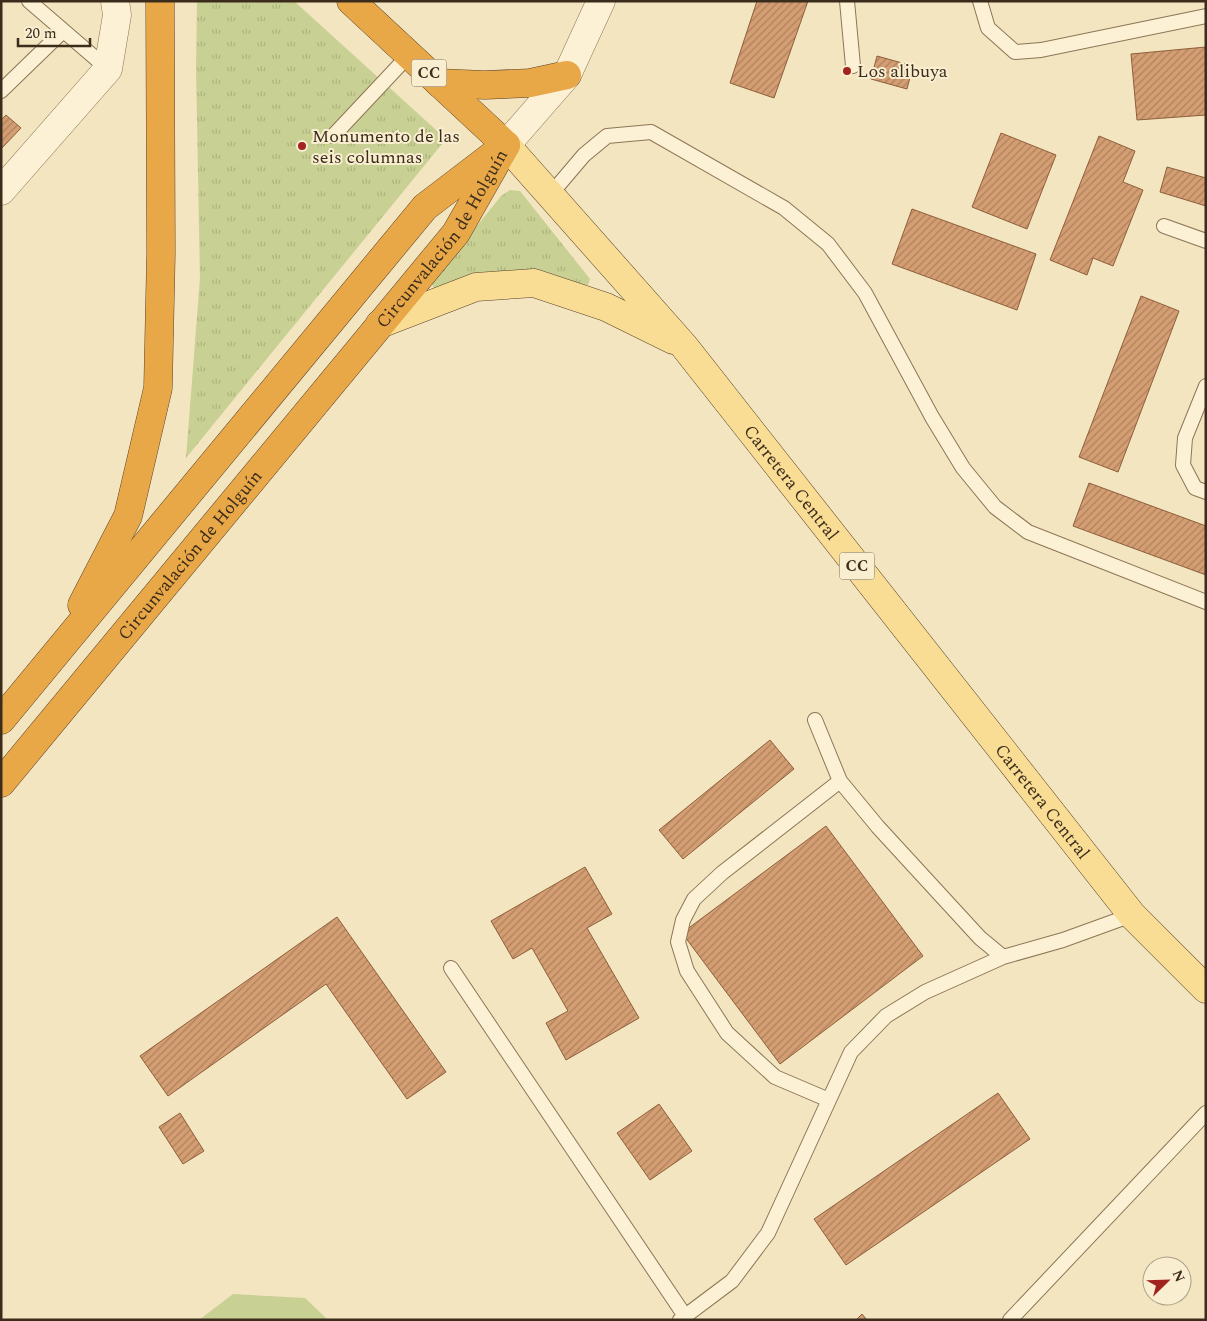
<svg xmlns="http://www.w3.org/2000/svg" width="1207" height="1321" viewBox="0 0 1207 1321" font-family="Spectral,serif">
<defs>
<pattern id="grass-tufts" width="24" height="20" patternUnits="userSpaceOnUse" patternTransform="scale(1.25)"><rect width="24" height="20" fill="#c8d193"/><path d="M3 7l-1-3M5 7V3M7 7l1-3M15 17l-1-3M17 17v-4M19 17l1-3" fill="none" stroke="#adb47e"/></pattern>
<pattern id="building-hatch" width="6" height="6" patternUnits="userSpaceOnUse" patternTransform="scale(1.25)"><rect width="6" height="6" fill="#d49e72"/><path d="M-1 1l2-2M0 6l6-6M5 7l2-2" fill="none" stroke="#ad815d"/></pattern>
</defs>
<rect width="100%" height="100%" fill="#f2e5c0"/>
<path fill="url(#grass-tufts)" d="M197 1H294L446 139 186 458 200 278 196 68Z
M510 190 520 191 590 279 588 285 434 288 431 283 501 196Z"/>
<path fill="#c8d193" d="M233 1294 305 1298 328 1320H199Z"/>
<path fill="url(#building-hatch)" stroke="#8e5e3a" d="M757 1H808L774 98 730 83Z
M1206 47V115L1137 120 1131 54Z
M877 56 913 66 907 89 871 79Z
M6 115 21 128 1 149V120Z
M1001 133 1056 155 1027 229 972 207Z
M1099 136 1135 151 1123 182 1143 190 1113 266 1093 258 1087 275 1050 260Z
M1167 167 1206 178V206L1160 192Z
M912 209 1036 254 1017 310 892 264Z
M1141 296 1179 311 1118 472 1079 457Z
M1089 483 1206 526V575L1073 526Z
M770 740 794 769 683 859 659 830Z
M826 826 923 956 780 1064 682 933Z
M585 867 612 914 587 928 639 1018 566 1060 546 1023 568 1011 532 948 513 959 491 921Z
M337 917 446 1072 407 1099 326 984 168 1096 140 1056Z
M998 1093 1030 1139 846 1265 814 1219Z
M659 1104 692 1151 650 1180 617 1133Z
M180 1113 204 1151 183 1164 159 1127Z
M862 1314 867 1320H856Z"/>
<g fill="none" stroke-linecap="round" stroke-linejoin="round">
<defs>
<path id="lane" d="M29 1 108 69
M847 1 853 66
M980 1 988 28 1015 52 1041 50 1206 16
M1 91 63 31
M333 136 409 55
M550 195 584 155 607 136 651 132 784 208 828 244 865 293 932 417 963 468 995 507 1028 532 1206 602
M1164 226 1206 241
M1206 386 1185 438 1183 465 1195 488 1206 492
M815 720 840 781 878 827 980 938 1003 957
M451 968 685 1316
M829 1100 775 1077 727 1033 687 971 678 942 683 920 694 899 722 873 840 781
M680 1320 732 1281 768 1233 851 1052 886 1016 925 992 1003 957 1063 940 1132 915
M1010 1320 1206 1113"/>
<path id="street" d="M506 145 567 75 601 1
M1 191 108 69 117 15 115 1"/>
<g id="primary">
<path id="s1" d="M506 145 684 346 1132 915 1206 989"/>
<path d="M380 324 476 287 534 283 606 307 673 340"/>
</g>
<g id="highway">
<path d="M351 1 506 145"/>
<path d="M439 83 485 85 530 83 567 75"/>
<path d="M82 605 128 516 158 388 161 253 160 1"/>
<path d="M1 720 425 207 497 152"/>
<path id="s2" d="M1 783 456 233 506 145"/>
</g>
</defs>
<use href="#lane" stroke="#8d7556" stroke-width="16"/>
<use href="#street" stroke="#8d7556" stroke-width="29"/>
<use href="#primary" stroke="#5a422b" stroke-width="29"/>
<use href="#highway" stroke="#5a422b" stroke-width="29"/>
<use href="#lane" stroke="#fcf1d4" stroke-width="14"/>
<use href="#street" stroke="#fcf1d4" stroke-width="28"/>
<use href="#primary" stroke="#f9dd94" stroke-width="28"/>
<use href="#highway" stroke="#e9a848" stroke-width="28"/>
</g>
<g fill="#a12420" stroke="#f9eed0" stroke-width="2">
<circle cx="847" cy="71" r="5"/>
<circle cx="302" cy="146" r="5"/>
</g>
<g text-anchor="middle" dominant-baseline="central" stroke-width="4" stroke-linejoin="round" paint-order="stroke">
<g fill="#f9eed0" stroke="#746652" stroke-width="1">
<rect x="411.5" y="59.5" width="35" height="27" rx="4"/>
<rect x="839.5" y="552.5" width="35" height="27" rx="4"/>
</g>
<g font-size="16" font-weight="bold" fill="#3b2c1c">
<text x="429" y="73">CC</text>
<text x="857" y="566">CC</text>
</g>
<g font-size="18" fill="#3b2c1c" stroke="#f9eed0" text-anchor="start">
<text x="857" y="71">Los alibuya</text>
<text x="312" y="136">Monumento de las<tspan x="312" dy="21">seis columnas</tspan></text>
</g>
<g font-size="18" fill="#3b2c1c" stroke="#f9eed0">
<text stroke="none"><textPath href="#s2" startOffset="701">Circunvalación de Holguín</textPath></text>
<text stroke="none"><textPath href="#s1" startOffset="442">Carretera Central</textPath></text>
<text stroke="none"><textPath href="#s2" startOffset="296">Circunvalación de Holguín</textPath></text>
<text stroke="none"><textPath href="#s1" startOffset="848">Carretera Central</textPath></text>
</g>
</g>
<rect width="1207" height="1321" fill="none" stroke="#3b2c1c" stroke-width="5"/>
<g transform="translate(1167 1281) rotate(67)"><circle r="24" fill="#f9eed0" stroke="#ada088"/>
<path d="M0-4L9 19L0 12L-9 19Z" fill="#a12420"/>
<text y="-8" font-size="14" font-weight="bold" text-anchor="middle" fill="#3b2c1c">N</text>
</g>
<path d="M18 38v8h72v-8" fill="none" stroke="#3b2c1c" stroke-width="2.5"/>
<text x="25" y="38" font-size="15" fill="#3b2c1c" stroke="#f9eed0" stroke-width="4" paint-order="stroke">20 m</text>
</svg>
